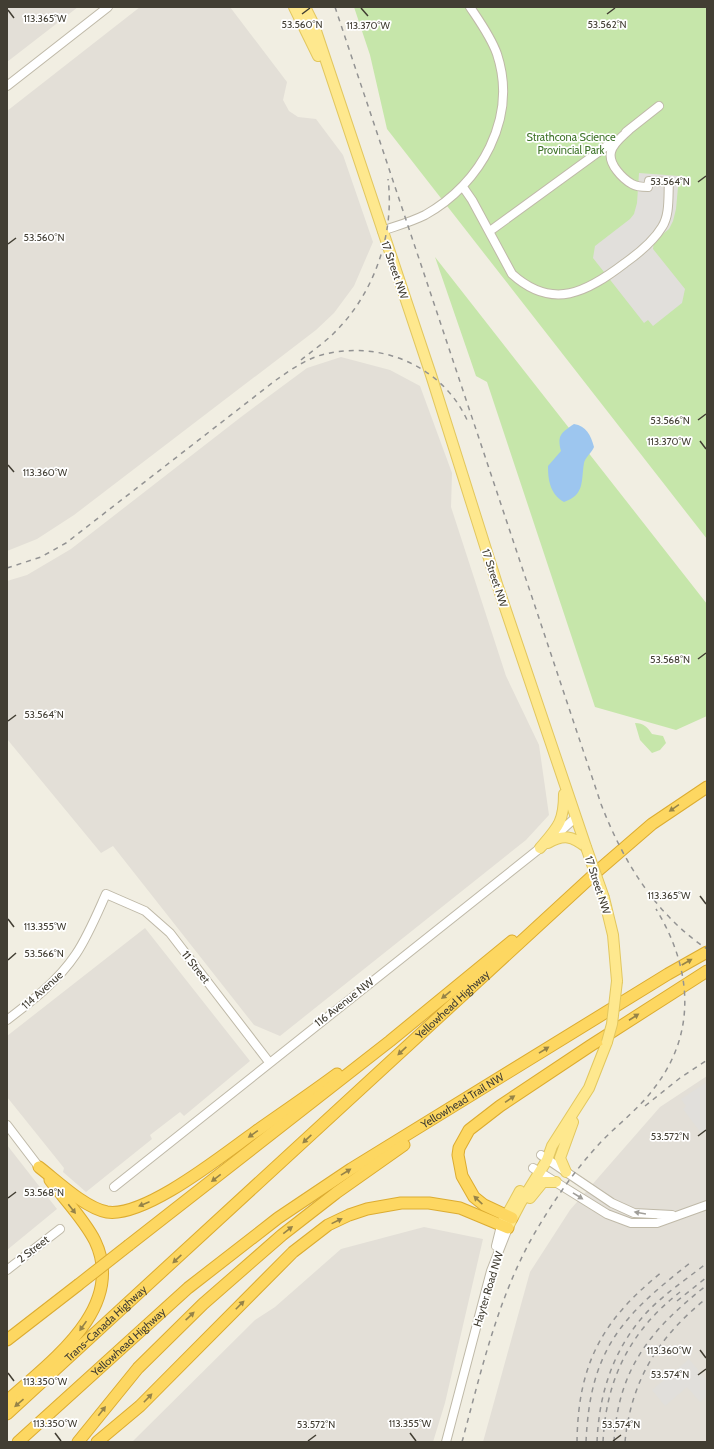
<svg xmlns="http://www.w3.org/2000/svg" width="714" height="1449" viewBox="0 0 714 1449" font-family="Cabin,sans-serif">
<rect width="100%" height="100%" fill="#f1eee2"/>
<path fill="#e3dfd7" d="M7 7H78L7 62Z
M140 7H230L287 82 283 100 289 111 298 117 316 119 343 155 373 242 354 286 334 313 316 330 74 515 37 539 7 551V111Z
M341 357 390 370 420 386 452 473 451 507 506 676 539 745 549 815 526 840 280 1036 254 1025 113 846 101 853 7 739V581L27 575 71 549 241 417 307 368Z
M145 928 250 1061 184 1116 180 1112 150 1135 152 1139 86 1192 63 1172 64 1168 7 1097V1036Z
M707 1076V1442H483L530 1272 570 1210 660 1107Z
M7 1145 57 1209 7 1250Z
M424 1227 483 1239 445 1403 433 1442H132L255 1320 275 1307 341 1249Z"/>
<path fill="#c6e6aa" d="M354 7H707V539L387 129 370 55Z
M435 257 707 604V716L676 730 595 707 487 382 476 376Z
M635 723C644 723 647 727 652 734L663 736 666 743 660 750 652 753 640 740Z"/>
<path fill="#e1dfdb" d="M639 173 679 176 676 209 673 221 669 229 654 241 653 249 685 289 682 303 653 326 648 320 644 323 593 258 595 246 630 219 634 214 637 203Z
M707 1082V1129L701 1133 683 1109 686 1106 681 1099Z
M689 1359 707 1381V1396L700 1402 687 1387 665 1406 652 1390Z"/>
<path fill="#9dc6ef" d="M574 424C586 426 591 435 594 447 592 452 585 458 584 463 581 481 585 495 564 502 550 494 548 480 548 466L561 451C557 435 561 433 574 424Z"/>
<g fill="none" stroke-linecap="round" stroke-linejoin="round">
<defs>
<path id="minor" d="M7 86 108 7
M626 132 659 106
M463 187 472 200 512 274C553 311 587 292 625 263 639 253 653 242 662 227 670 215 668 196 669 182L649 181 648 187C643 187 637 187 632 184 623 179 608 164 611 152 613 143 623 136 629 130
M382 231C396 226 411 222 425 215 481 184 518 118 497 54 491 37 480 22 470 7
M490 231 615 140
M553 838 575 818
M7 1020C32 1001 58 981 76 954 88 936 97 914 106 894L145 911 170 933 269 1062
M7 1125 39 1167
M541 1155 612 1203 634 1213 672 1215
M533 1168 607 1214 631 1223H657L707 1205
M114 1187 544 845
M496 1246 501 1226
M7 1270 60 1229
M446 1442 491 1271 508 1228"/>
<path id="major" d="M294 7 318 56
M305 7 314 25 431 375 497 584 586 847
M548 843C564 834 572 836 586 847
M540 848C558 827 564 822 564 794
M604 898 613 935 617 981
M566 1172 560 1158 573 1122
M530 1198 543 1182H556
M503 1222 520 1191
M509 1225 521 1202 547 1160 552 1146 589 1088 607 1042"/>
<g id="highway">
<path d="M39 1167C57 1181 85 1208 107 1212 145 1218 224 1154 255 1132 282 1113 310 1094 337 1074"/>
<path d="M512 1218 484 1205 474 1197 462 1176 458 1155 459 1148 469 1130 500 1106 590 1046 707 971"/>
<path d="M129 1245 390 1041 512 941"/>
<path d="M7 1340 78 1285"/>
<path d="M7 1401C50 1362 127 1308 95 1241 84 1219 64 1199 50 1180"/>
<path id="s1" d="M7 1414 601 868 652 824 707 787"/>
<path id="s2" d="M18 1442 188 1288 278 1218 351 1169 668 974 707 952"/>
<path d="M78 1442 138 1368 203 1304 282 1235 336 1193 404 1145"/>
<path d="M97 1442 140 1406 293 1252 328 1225 349 1215 367 1209 401 1203H429L460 1208 508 1228"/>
</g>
</defs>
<use href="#minor" stroke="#bfb9a8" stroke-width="10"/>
<use href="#major" stroke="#e2c75f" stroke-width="12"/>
<use href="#highway" stroke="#dcac31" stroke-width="13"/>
<use href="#minor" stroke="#fff" stroke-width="8"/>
<use href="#major" stroke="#fee88e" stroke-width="10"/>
<use href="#highway" stroke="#fdd761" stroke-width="11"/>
<path stroke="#939393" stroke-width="1.5" stroke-dasharray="5 5" stroke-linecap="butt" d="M335 7 601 804C623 861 655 914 707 949
M301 360C312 351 324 343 334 333 374 294 395 234 388 179
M7 568 41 557 66 543 276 380C289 371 303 361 318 356 377 338 443 365 468 422
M645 1106 680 1078 707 1060
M677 1301 707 1277
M462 1442C481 1372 497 1300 533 1236 552 1203 574 1171 600 1143 618 1124 640 1108 655 1087 698 1031 691 966 656 909
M577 1442C578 1364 602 1320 662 1272
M586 1442C590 1350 621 1317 690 1263
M597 1442C599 1392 614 1346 650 1309 667 1292 688 1278 707 1263
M603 1442C606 1379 630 1331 680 1292
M614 1442C618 1368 651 1329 707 1285
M625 1442C631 1380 659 1336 707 1298"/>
<defs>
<path id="major-bridge" d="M586 847 604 898
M607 1042 612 1024 617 981"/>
<path id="highway-bridge" d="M78 1285 129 1245"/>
</defs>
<use href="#major-bridge" stroke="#e2c75f" stroke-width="12" stroke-linecap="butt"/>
<use href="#highway-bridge" stroke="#dcac31" stroke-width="13" stroke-linecap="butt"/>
<use href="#major-bridge" stroke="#fee88e" stroke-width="10"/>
<use href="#highway-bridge" stroke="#fdd761" stroke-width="11"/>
</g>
<defs><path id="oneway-solid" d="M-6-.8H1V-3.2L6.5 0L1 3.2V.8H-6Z"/></defs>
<g fill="#968348">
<use href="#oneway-solid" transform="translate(674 808) rotate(145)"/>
<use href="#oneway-solid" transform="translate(687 962) rotate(-30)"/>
<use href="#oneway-solid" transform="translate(446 995) rotate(141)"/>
<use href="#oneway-solid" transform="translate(634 1017) rotate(-33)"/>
<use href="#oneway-solid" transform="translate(544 1050) rotate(-32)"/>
<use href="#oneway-solid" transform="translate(402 1051) rotate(137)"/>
<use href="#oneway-solid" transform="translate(510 1099) rotate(-34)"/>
<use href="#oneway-solid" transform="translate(253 1134) rotate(145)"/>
<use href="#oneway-solid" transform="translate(307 1139) rotate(137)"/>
<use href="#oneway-solid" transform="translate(346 1172) rotate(-32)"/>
<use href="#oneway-solid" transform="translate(216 1178) rotate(142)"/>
<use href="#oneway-solid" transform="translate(478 1200) rotate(-137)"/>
<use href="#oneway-solid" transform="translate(144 1204) rotate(157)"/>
<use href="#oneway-solid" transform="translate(72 1209) rotate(52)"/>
<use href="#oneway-solid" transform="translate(337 1221) rotate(-26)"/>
<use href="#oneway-solid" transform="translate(288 1230) rotate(-38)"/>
<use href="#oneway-solid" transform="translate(177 1259) rotate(137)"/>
<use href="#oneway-solid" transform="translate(240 1305) rotate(-45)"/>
<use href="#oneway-solid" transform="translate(190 1316) rotate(-43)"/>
<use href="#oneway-solid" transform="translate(83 1326) rotate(125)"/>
<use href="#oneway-solid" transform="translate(148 1398) rotate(-46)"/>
<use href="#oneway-solid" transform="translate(19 1403) rotate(139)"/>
<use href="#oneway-solid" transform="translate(102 1411) rotate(-52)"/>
</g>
<g fill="#a09e99">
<use href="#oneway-solid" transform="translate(578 1196) rotate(32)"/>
<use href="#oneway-solid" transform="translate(640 1213) rotate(-170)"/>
</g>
<path fill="none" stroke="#423e33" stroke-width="1.5" d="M361 8 368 16M8 10 14 18M302 14 310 8M607 14 615 8M698 182 706 176M8 244 16 238M698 420 706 414M700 441 706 449M8 465 14 472M698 659 706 653M8 721 16 715M700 896 706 904M8 919 14 927M8 960 16 953M698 1136 706 1130M8 1198 16 1192M700 1350 706 1358M8 1373 14 1381M698 1375 706 1369M55 1433 61 1441M410 1433 416 1441M308 1441 316 1435M613 1441 621 1435"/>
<g text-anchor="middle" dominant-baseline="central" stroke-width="3.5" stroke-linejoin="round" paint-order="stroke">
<g font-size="11" fill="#3d7327" stroke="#fff">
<text x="571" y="137">Strathcona Science<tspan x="571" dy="13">Provincial Park</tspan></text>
</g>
<g font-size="11" fill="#423e33" stroke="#fff">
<text transform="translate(395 270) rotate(71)">17 Street NW</text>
<text transform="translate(495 578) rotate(72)">17 Street NW</text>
<text transform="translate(598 885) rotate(72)">17 Street NW</text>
<text transform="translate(196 967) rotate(52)">11 Street</text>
<text transform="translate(42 990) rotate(-42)">114 Avenue</text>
<text transform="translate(344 1002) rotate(-38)">116 Avenue NW</text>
<text stroke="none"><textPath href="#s1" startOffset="605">Yellowhead Highway</textPath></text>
<text stroke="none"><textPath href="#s2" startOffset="562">Yellowhead Trail NW</textPath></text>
<text transform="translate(33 1249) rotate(-38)">2 Street</text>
<text transform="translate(488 1289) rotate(-73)">Hayter Road NW</text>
<text stroke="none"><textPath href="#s1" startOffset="134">Trans-Canada Highway</textPath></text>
<text stroke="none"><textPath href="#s2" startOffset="149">Yellowhead Highway</textPath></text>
</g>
</g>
<g font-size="10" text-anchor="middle" fill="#423e33" stroke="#fff" stroke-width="3.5" stroke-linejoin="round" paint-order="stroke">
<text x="45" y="22">113.365°W</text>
<text x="302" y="28">53.560°N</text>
<text x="607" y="28">53.562°N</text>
<text x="368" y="29">113.370°W</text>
<text x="670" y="185">53.564°N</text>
<text x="44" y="241">53.560°N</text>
<text x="670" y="424">53.566°N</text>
<text x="669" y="445">113.370°W</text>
<text x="45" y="476">113.360°W</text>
<text x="670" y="663">53.568°N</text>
<text x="44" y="718">53.564°N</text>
<text x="669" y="899">113.365°W</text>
<text x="45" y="930">113.355°W</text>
<text x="44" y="957">53.566°N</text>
<text x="670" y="1140">53.572°N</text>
<text x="44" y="1196">53.568°N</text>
<text x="669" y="1354">113.360°W</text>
<text x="670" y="1378">53.574°N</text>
<text x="45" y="1385">113.350°W</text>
<text x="55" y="1427">113.350°W</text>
<text x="410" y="1427">113.355°W</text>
<text x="316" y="1428">53.572°N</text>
<text x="621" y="1428">53.574°N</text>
</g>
<rect width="714" height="1449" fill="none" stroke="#423e33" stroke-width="16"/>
</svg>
